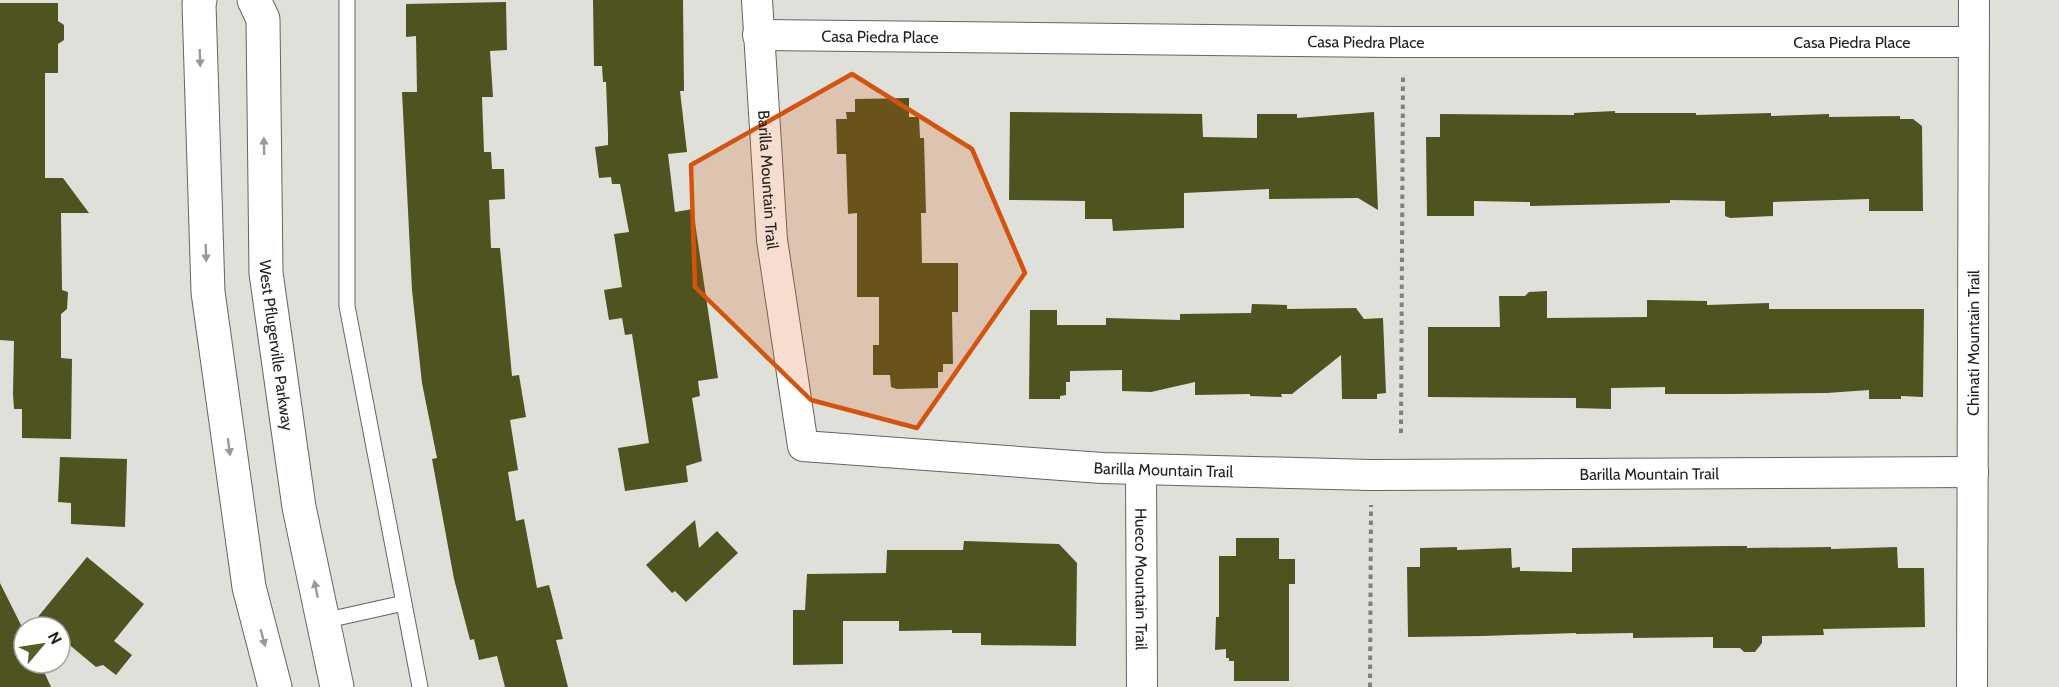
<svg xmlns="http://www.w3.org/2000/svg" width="2059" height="687" viewBox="0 0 2059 687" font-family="Cabin,sans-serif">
<rect width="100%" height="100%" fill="#dfe0d9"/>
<path fill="#4f531f" d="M593 0H683L684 91H680L687 152 668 154 675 212 693 209 718 378 698 381 700 396 692 398 702 461 686 466 688 482 625 491 618 448 649 443 632 334 625 335 622 318 609 320 604 290 622 287 614 234 629 232 620 184H612L611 177 599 178 595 147 608 145V133L606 82H603L602 66H594Z
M506 2 507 50 490 51 493 97H482L484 152H491L492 169H504L505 199 489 200 491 248H500L512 376 519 375 526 417 510 420 518 470 508 472 516 521 524 519 537 588 549 585 563 639 556 640 568 687H505L497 656 479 660 474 639 470 640 454 579 432 459 437 458 422 383 412 290 402 92H417L416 36 406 37V4Z
M0 3H58V21L64 25V40L58 44V73H45V178H63L89 213H61L62 290 68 292 67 309 61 314V358L72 359 71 439 22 438V409H14L13 394 14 341 0 340Z
M909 98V117H919L920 138H924L926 213H921L922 263H958V312H952L953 364H943V372H938V388L897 389 891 387 890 375H873V345H879V297H857V213L848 214 846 154H837L836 119H847L846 112H855V99Z
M1615 111V113H1696V115L1771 113V116L1829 114V117L1900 116V119H1913L1922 126 1923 211H1869V199L1773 202V216L1730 218 1725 216V201L1670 200V203L1530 206V202L1474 201V216H1427L1426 137H1440V114L1574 115V113Z
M1010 112 1202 114 1203 137 1257 138V114H1297V118L1374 112 1378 210 1358 198 1269 199V189L1184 193V228L1113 231 1112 219H1085V201L1009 200Z
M1547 291V318L1647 317V300L1707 301V305L1769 303V309H1924L1923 397 1901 396V399H1869V390L1827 393 1725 394H1665V387L1611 388V409L1576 408V398L1428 397V327H1500L1499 296H1525L1529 292Z
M1252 304 1287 305V309L1356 308 1364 319 1383 318 1386 393 1377 394V399H1342L1341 355 1292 394H1281L1282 397 1250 396V394L1195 395V382L1151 392 1122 391V370L1070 371V382H1066V395L1060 396V399H1029L1030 310H1057V325H1106V318L1180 320V314L1251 313Z
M60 457 127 459 125 527 71 524V503L58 502Z
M695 520 699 548 717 531 738 553 686 602 675 591 672 593 646 565Z
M1236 538H1279V559H1295V584H1289V681H1234V661H1229V658H1226V649L1215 650 1216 617H1219V556H1236Z
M964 541 1059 544 1077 563 1076 646 981 645V633H952V630L899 631V621H843V664L793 665V610H805L807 574 886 573 887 550H963Z
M1726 546H1747V548L1831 547V549L1897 547 1898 568H1924L1925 627 1823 629 1824 635 1762 636V643L1755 652H1744L1740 648H1713V637L1633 638V633L1576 634V633L1483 636 1408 637 1407 567H1420V548L1457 547V550L1511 548 1512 568 1520 567V571L1572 572V548Z
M87 557 144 604 114 641 132 655 116 675 103 665 96 667 60 637V627H48L37 618Z
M0 583 24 631V663H40L51 687H0Z"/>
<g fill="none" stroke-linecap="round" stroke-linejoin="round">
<defs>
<path id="service" d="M347 0V306L420 687
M323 621 404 603"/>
<g id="minor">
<path id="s1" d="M757 0 772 240 803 446 1102 468 1371 475 1973 472"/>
<path id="s2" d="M758 35 1392 42H1974"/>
<path id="s3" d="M1141 469 1142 687"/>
<path id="s4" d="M1972 687 1974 0"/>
</g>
<g id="secondary">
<path d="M200 0 199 4 208 292 249 587 275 687"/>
<path id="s5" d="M254 0 263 19 266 273 299 507 337 687"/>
</g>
</defs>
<use href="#service" stroke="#646560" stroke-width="17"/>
<use href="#minor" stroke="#646560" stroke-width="32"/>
<use href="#secondary" stroke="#646560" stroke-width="35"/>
<path stroke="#80817c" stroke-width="4" stroke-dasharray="4.5 4.5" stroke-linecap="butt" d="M1401 433 1403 74
M1370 687 1371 505"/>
<use href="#service" stroke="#fff" stroke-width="15"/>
<use href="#minor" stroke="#fff" stroke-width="30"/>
<use href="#secondary" stroke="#fff" stroke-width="33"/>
</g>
<defs><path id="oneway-solid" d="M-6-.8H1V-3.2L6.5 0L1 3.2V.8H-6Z" transform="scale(1.5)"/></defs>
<g fill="#9a9b99">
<use href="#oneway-solid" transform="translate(200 58) rotate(88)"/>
<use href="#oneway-solid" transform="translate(264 146) rotate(-91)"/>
<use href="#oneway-solid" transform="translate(206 253) rotate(88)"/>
<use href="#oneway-solid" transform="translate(229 447) rotate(82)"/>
<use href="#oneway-solid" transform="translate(316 589) rotate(-102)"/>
<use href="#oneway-solid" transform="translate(263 638) rotate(75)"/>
</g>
<path fill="#d4530e" fill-opacity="0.2" stroke="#d4530e" stroke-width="4.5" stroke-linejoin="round" d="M852 74 972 149 1025 273 917 428 811 400 695 287 691 165Z"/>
<g text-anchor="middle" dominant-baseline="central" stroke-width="6" stroke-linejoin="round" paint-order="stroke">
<g font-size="16" fill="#1f201d" stroke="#fffffe">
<text stroke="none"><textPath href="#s2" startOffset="122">Casa Piedra Place</textPath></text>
<text stroke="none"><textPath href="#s2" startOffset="608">Casa Piedra Place</textPath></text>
<text stroke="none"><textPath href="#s2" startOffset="1094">Casa Piedra Place</textPath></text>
<text stroke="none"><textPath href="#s1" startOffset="180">Barilla Mountain Trail</textPath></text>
<text stroke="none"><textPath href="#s4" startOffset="344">Chinati Mountain Trail</textPath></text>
<text stroke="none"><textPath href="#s5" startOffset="348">West Pflugerville Parkway</textPath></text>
<text stroke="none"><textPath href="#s1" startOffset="810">Barilla Mountain Trail</textPath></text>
<text stroke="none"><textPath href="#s1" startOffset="1296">Barilla Mountain Trail</textPath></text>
<text stroke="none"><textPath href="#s3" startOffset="110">Hueco Mountain Trail</textPath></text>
</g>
</g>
<g transform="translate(42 645) rotate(61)"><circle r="28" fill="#fffffe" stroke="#a5a6a4" stroke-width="1.5"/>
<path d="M0-4.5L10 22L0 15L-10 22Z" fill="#585c2a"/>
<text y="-9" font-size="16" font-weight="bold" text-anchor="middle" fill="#1f201d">N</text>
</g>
</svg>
